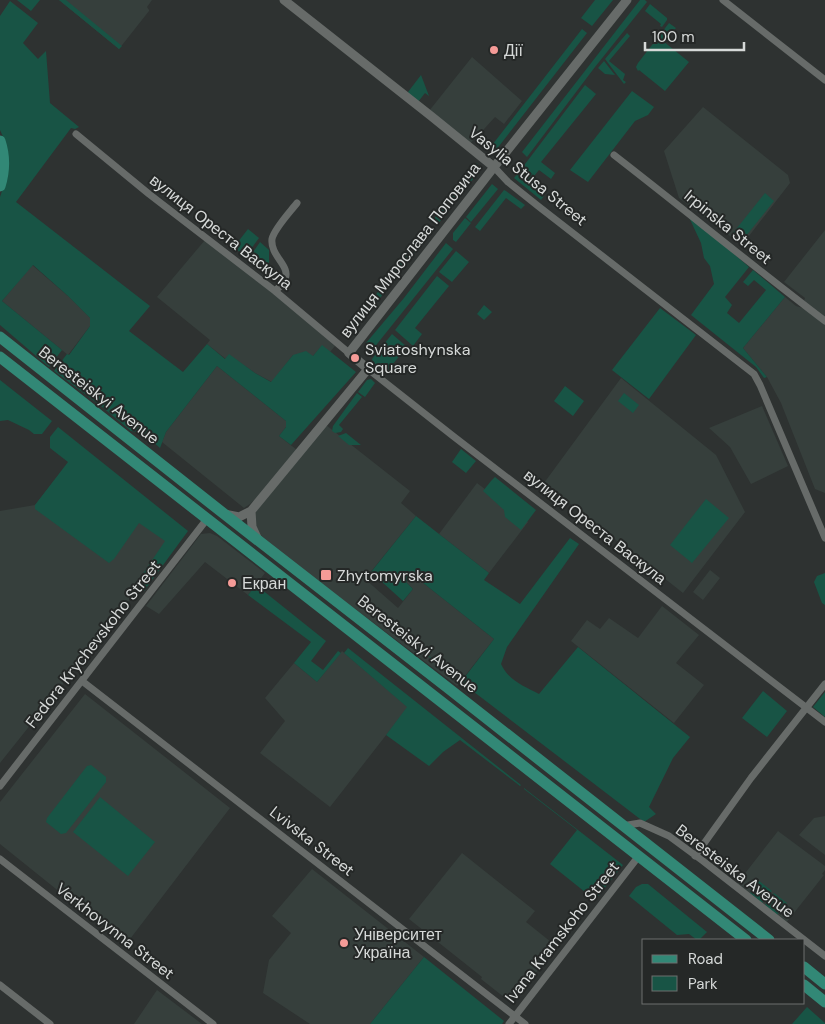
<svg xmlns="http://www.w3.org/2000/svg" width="825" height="1024" viewBox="0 0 825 1024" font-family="'DM Sans',sans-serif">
<rect width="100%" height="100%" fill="#2e3231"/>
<path fill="#363f3c" d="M59 0H152L147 7 149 10V11L119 49Z
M472 57 522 101 504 124 495 117 475 139 469 144 429 111Z
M703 107 788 175 790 183 742 245 679 198 664 151Z
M825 230V318L804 301 805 298 784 282Z
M205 240 260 281 335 346 330 352 322 346 313 356 293 355 272 382 255 373 229 355 226 359 207 344 210 340 157 297Z
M32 265 68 296 90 318V326L68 355 2 301Z
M785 297 796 306 806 309 825 324V493L815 489 781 403 767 377 743 348Z
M217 366 286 421V427L279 436 297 450 262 493 250 504 244 508 162 442 166 432Z
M621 378 716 455 745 512 683 593 544 483Z
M762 406 788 466 751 484 730 447 709 428Z
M326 425 410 491 401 503 416 516 365 579 398 608 413 589 406 582 413 575 494 639 457 686 260 537 255 526 253 515Z
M69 462 173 541 137 591 0 763V511L35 505Z
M477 483 528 522 489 573 439 534Z
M210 533 217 536 265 573 248 595 205 562 159 614 146 606 201 534Z
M710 570 720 578 703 600 693 592Z
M662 606 699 635 676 663 704 685 674 723 571 641 587 620 600 629 609 618 638 638Z
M342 651 408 707 330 807 260 753 285 721 265 698 294 663 317 682Z
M85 694 230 808 127 943 61 893 0 844V802Z
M825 816V855L799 835 814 818Z
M778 831 825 866V870L822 874 824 875 786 923 736 885Z
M462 853 535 911 526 922 556 946 517 998 509 1001 481 979 482 977 409 919Z
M312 869 424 957 370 1024H310L263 993 269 960 291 933 272 916Z
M157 990 202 1024H134Z"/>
<path fill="#185445" d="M17 0H40L31 11Z
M59 0H66L122 46 119 49Z
M595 0H613L592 26 581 18Z
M640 0H645L647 2 595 67 527 157 522 152Z
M10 1 38 23 23 43 38 59 46 51 50 103 79 127 75 129 71 128 16 202 150 306 129 331 183 372 207 344 225 359 229 354 255 373 271 382 293 355 306 351 313 356 322 345 356 372 291 445 279 436 286 427V421L217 366 166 432 160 448C152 441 142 432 131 431L101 406 54 371 67 354 69 355 90 326V318L68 296 33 265 2 301 62 350 49 367 0 325V197L5 182 4 139 0 130V16Z
M650 4 667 18V20L662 27 660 26 661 24 645 11Z
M669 23 676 28 665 41 663 40 661 42 663 41 689 62 665 91 639 70 638 71 636 67 638 63Z
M582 29 587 33 496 150 489 149Z
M627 33 630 36 609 61 625 74 623 80 626 82 624 84 605 59Z
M604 61 615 75 605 74 598 68Z
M421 75 429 96 425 93 418 102 409 95 408 92Z
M585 85 596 94 541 162 555 173 551 179 539 170 530 181 519 172Z
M632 91 654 107 648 115 635 121 588 182 570 170Z
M477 163 480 170 438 224 433 220Z
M518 173 544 196 541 200 514 178Z
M492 184 498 189 471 222 466 217Z
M504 190 506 191 525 205 521 209 506 198 480 231 475 227Z
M765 193 774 201 742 241 733 233Z
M687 213 749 267 725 297 732 305 727 313 739 323 766 290 754 280 748 286 743 282 753 270 785 297 743 348 767 377 764 378 756 367 691 315 714 284 710 266 704 258 701 243Z
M465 218 471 223 456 242 453 240V233Z
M248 229 259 238 245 257 234 247Z
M425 231 428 235 371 310 367 306Z
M260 242 269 250V270L251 255Z
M446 243 453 249 373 349 366 343 404 298Z
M456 251 469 262 452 282 439 272Z
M437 276 449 286 415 328 422 334 413 346 395 330Z
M484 305 492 312 484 320 477 314Z
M660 308 696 335 649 399 612 370Z
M392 334 407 347 392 365V371L388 375 373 363 372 359Z
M371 379 375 383 365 397 358 392 367 380Z
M0 380 52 421 42 434H34L29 430 8 420 0 421Z
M565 386 584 401 573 416 554 401Z
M357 393 362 397 339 425 343 429 341 432 335 433 332 431 333 426Z
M624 393 639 405 633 413 618 401Z
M58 427 188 531 144 591 136 584 165 541 139 523 114 559 109 563 35 509V505L68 462 50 448V437Z
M346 433 361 445H349L338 436Z
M461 449 476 461 466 473 452 462Z
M495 477 536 510 521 530 505 517 504 510 483 491 491 481Z
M706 499 729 518 692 563 670 545Z
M416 516 489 573 484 580 520 604 570 538 579 544 507 647 501 664C509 681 524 686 539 694L578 647 690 737 673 758 649 807 656 814 644 822 461 682 494 639 413 575 406 582 413 589 403 601 371 572Z
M825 573V605L822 603 814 582 817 576Z
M256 585 326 641 311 661 323 670 338 651 341 653 317 682 294 663 311 642 248 595Z
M388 626H389L449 671V672Z
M348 648 521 785 520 786 460 740 443 752 429 766 386 735 407 707 344 653Z
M763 691 787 711 767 737 742 718Z
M825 692V717L813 707Z
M91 765 106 777V782L66 833 61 834 46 822 47 818 87 766Z
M524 788 623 865 595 900 550 864 577 830 524 789Z
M100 797 155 842 128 876 73 832Z
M759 881 772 891 762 903 750 893Z
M642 884H648L707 932 699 940H697L689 934 677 935 629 896 636 887Z
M774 893 787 903 777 915 765 905Z
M424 957 504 1021 502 1024H370Z
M807 1007 825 1023V1024H792Z"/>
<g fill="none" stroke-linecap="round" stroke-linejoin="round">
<path stroke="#676b69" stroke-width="7" d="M723 0 825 80
M76 134 149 194 275 291 349 353
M614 155C685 210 754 267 825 321
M494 167 508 182 538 206 754 374 760 385 825 538
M275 291C279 288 283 283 285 279 291 266 270 256 272 239 274 229 290 212 297 203
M368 369 453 436 825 722
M82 681 525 1024
M0 786 207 519
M622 826 640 823 669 836 703 861 825 956
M695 856 751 778 825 684
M0 859 213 1024
M0 985 50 1024
M509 1024 638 857"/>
<path stroke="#676b69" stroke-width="9" d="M284 0 431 116 494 167
M251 511 252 527 258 540
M224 514 239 517 251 511 368 369 349 353 494 167 627 0"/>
<path stroke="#328876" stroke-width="11" d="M0 141C5 156 5 170 0 186
M0 337 223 513 448 688 769 940
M0 357 746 940
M804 967 825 984
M804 985 825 1002"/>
</g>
<g fill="#f59b97" stroke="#252827" stroke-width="2">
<circle cx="494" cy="50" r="5"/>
<circle cx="355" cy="358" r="5"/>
<rect x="320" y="569" width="12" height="12" rx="2.5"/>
<circle cx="232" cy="583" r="5"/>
<circle cx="344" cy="943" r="5"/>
</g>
<g text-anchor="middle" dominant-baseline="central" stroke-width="4" stroke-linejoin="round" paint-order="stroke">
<g font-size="16" fill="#d6d9d8" stroke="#252827" text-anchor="start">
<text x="504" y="50">Дії</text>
<text x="365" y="349">Sviatoshynska<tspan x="365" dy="18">Square</tspan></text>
<text x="337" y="575">Zhytomyrska</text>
<text x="242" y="583">Екран</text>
<text x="354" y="934">Університет<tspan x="354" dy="18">Україна</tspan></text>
</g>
<g font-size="16" fill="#d6d9d8" stroke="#252827">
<text transform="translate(528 176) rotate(39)">Vasylia Stusa Street</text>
<text transform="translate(728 227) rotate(39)">Irpinska Street</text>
<text transform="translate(221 232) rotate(38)">вулиця Ореста Васкула</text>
<text transform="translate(410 250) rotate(-52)">вулиця Мирослава Поповича</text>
<text transform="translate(99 395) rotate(38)">Beresteiskyi Avenue</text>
<text transform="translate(595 527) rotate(38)">вулиця Ореста Васкула</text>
<text transform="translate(93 644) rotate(-52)">Fedora Krychevskoho Street</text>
<text transform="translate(418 644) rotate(38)">Beresteiskyi Avenue</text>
<text transform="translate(312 841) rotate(38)">Lvivska Street</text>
<text transform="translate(735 871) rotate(37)">Beresteiska Avenue</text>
<text transform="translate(115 931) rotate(38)">Verkhovynna Street</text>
<text transform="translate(562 932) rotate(-52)">Ivana Kramskoho Street</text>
</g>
</g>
<rect x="642" y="939" width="162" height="65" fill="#252827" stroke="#6c6f6e"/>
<rect x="652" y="955" width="25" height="8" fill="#328876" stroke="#6c6f6e"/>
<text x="688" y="964" font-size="15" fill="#d6d9d8">Road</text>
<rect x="652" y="976" width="25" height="15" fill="#185445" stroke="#6c6f6e"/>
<text x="688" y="989" font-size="15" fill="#d6d9d8">Park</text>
<path d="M645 42v8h99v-8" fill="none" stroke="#d6d9d8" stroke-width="2.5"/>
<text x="652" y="42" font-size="15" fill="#d6d9d8" stroke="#252827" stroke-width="4" paint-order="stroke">100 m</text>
</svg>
